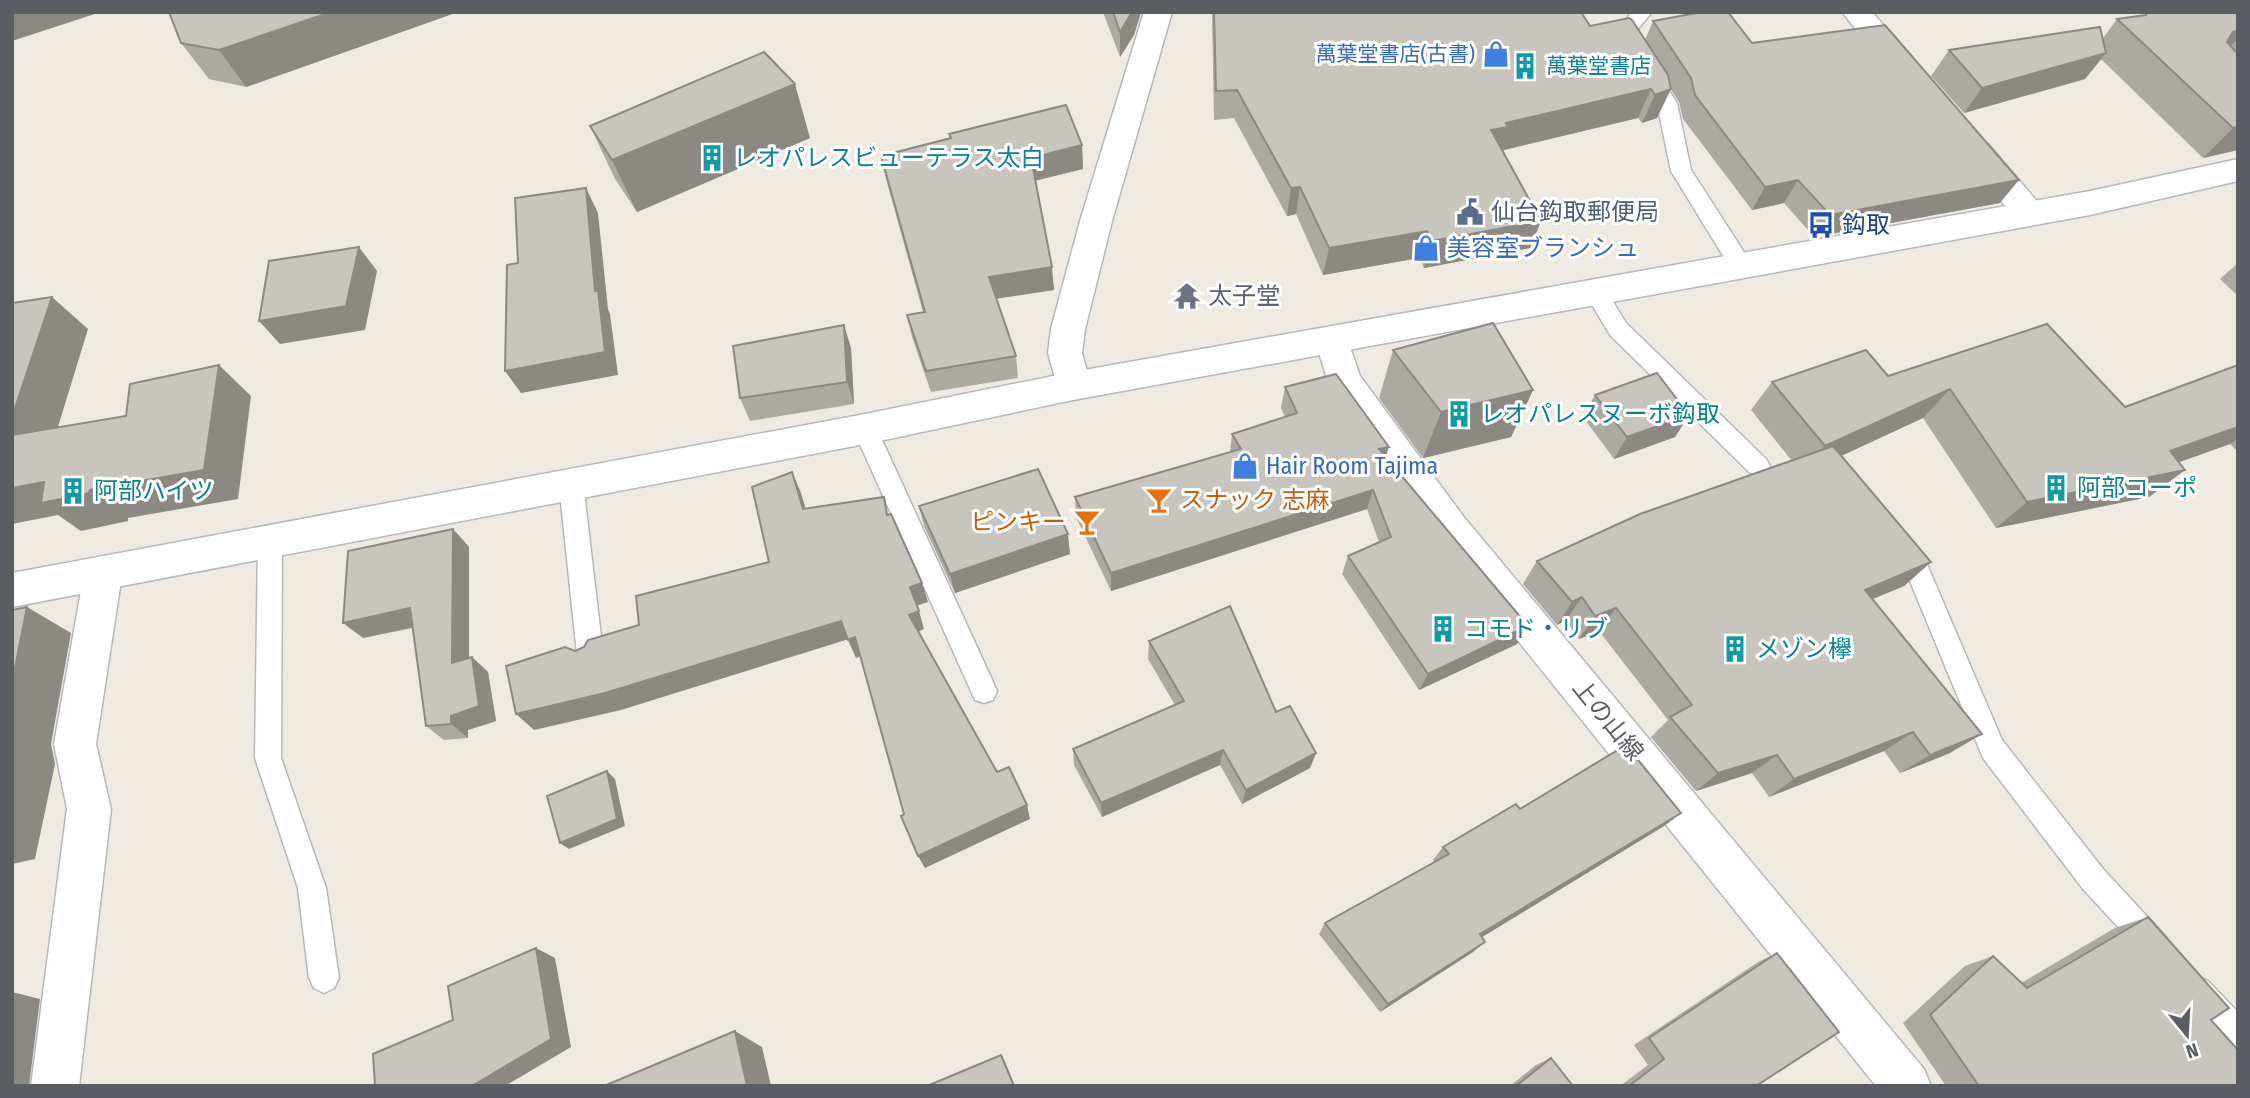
<svg xmlns="http://www.w3.org/2000/svg" width="2250" height="1098" viewBox="0 0 2250 1098" font-family="'Fira Sans Condensed','Noto Sans JP',sans-serif">
<rect width="100%" height="100%" fill="#eeeae1"/>
<g fill="none" stroke-linecap="round" stroke-linejoin="round">
<defs>
<path id="service" d="M1632 12H1652L1633 35 1677 103 1691 170 1749 260 1752 266 1749 272 1741 274 1733 272 1671 171 1657 103 1614 34Z
M1596 285 1604 287 1626 323 1766 459 1770 466 1766 473 1758 476 1750 473 1610 335 1585 293 1588 287Z
M865 420 873 422 877 429 993 682 997 691 993 700 984 703 975 700 853 429 857 422Z
M571 473 579 476 583 483 603 654 599 662 590 666 581 662 577 654 559 483 563 476Z
M270 530 279 534 282 541 281 758 326 888 339 978 334 988 324 993 314 988 309 978 298 888 255 758 258 541 261 534Z
M1917 558 1926 561 1929 569 2002 740 2103 869 2166 937 2171 947 2166 957 2156 962 2146 957 2083 889 1983 758 1905 569 1908 561Z
M2198 976 2208 981 2238 1012V1049C2217 1040 2192 1011 2183 991L2188 981Z"/>
<path id="minor" d="M1144 12H1172L1112 221 1085 329 1082 353 1091 386 1086 396 1073 400 1060 396 1048 353 1051 329 1080 221Z
M1842 12H1872L1914 60 1918 67 1914 74 1903 77 1892 74Z
M1977 141 1988 144 2041 206 2046 214 2041 222 2030 226 2019 222 1966 160 1961 152 1966 144Z
M1332 326 1344 330 1360 376 1463 516 1924 1069 1931 1086H1876L1437 540 1331 391 1315 340 1320 330Z
M103 557 117 562 122 574 96 744 111 809 79 1086H31L67 809 54 744 84 574 89 562Z"/>
<path id="tertiary" d="M2238 159V181L2090 215 1073 400 865 444 12 607V573L865 414 1073 372 2090 191Z"/>
</defs>
<use href="#service" stroke="#b4b8bd" stroke-width="3"/>
<use href="#minor" stroke="#b4b8bd" stroke-width="3"/>
<use href="#tertiary" stroke="#b4b8bd" stroke-width="3"/>
<use href="#service" fill="#fff" fill-rule="evenodd"/>
<use href="#minor" fill="#fff" fill-rule="evenodd"/>
<use href="#tertiary" fill="#fff" fill-rule="evenodd"/>
</g>
<path fill="#aca9a3" d="M458 12 246 87 209 79 181 43Z
M1103 12H1141L1134 35 1120 57Z
M1212 12H1581L1590 26 1645 40 1653 21 1752 43 2000 203 1814 237 1784 203 1752 210 1683 119 1679 102 1670 88 1657 118 1642 123 1638 118 1502 150 1541 221 1530 248 1424 268 1419 258 1323 275 1296 214 1287 216 1234 118 1214 120Z
M2238 12V150L2203 158 2101 59 2085 79 1964 113 1931 76 1949 50 2103 38 2117 19 2156 13Z
M590 126 810 138 637 212 615 179Z
M949 134 1082 145 1083 169 1035 181 1054 290 996 299 1016 356 1018 378 931 392 912 337 907 315 923 312 886 179 881 156 950 138Z
M2238 263V296L2220 279Z
M851 348 854 404 750 421 740 398Z
M1393 350 1533 390 1511 437 1423 458 1379 398Z
M2238 365V452L2230 444 2179 462 2149 497 1996 528 1923 418 1841 456 1931 562 1904 586 1872 599 1950 753 1900 773 1884 751 1769 797 1752 773 1696 791 1651 737 1668 720 1599 631 1579 639 1566 620 1557 625 1523 584 1537 561 1792 461 1751 410 1772 382 1888 376 2125 407Z
M1285 387 1386 457 1517 644 1419 690 1342 574 1348 556 1379 542 1367 509 1111 591 1076 517 1075 497 1230 452 1232 434 1285 417 1281 408Z
M1595 395 1689 415 1675 437 1614 459 1583 417Z
M919 506 1070 554 955 593 924 526Z
M453 529 469 547V658L472 657 488 672 496 721 468 730V738L444 740 426 726 413 628 363 638Z
M1149 641 1276 712 1316 753 1310 768 1242 804 1220 765 1102 817 1074 765 1073 749 1175 705 1148 659Z
M1520 809 1681 813 1664 826 1482 937 1473 952 1380 1012 1319 934 1325 923 1435 862 1433 860 1443 847Z
M2148 917 2211 1020 2238 1086H1946L1903 1023 1965 966 1993 956 2021 983 2115 928Z
M1777 953 1756 1086H1620L1648 1065 1634 1045 1758 962Z
M1551 1058 1573 1086H1510L1536 1065Z"/>
<path fill="#8c8985" d="M12 12H101L12 41Z
M331 12H458L246 87 219 50Z
M1132 12H1141L1134 35 1120 57V32Z
M2238 31V38L2218 60 2233 32Z
M2106 53 2085 79 1964 113 1982 88Z
M795 84 810 138 637 212 612 160Z
M1651 89 1638 118 1500 151 1491 130 1506 123Z
M1671 89 1657 118 1642 123 1655 95Z
M2238 127V150L2203 158 2233 128Z
M1082 145 1083 169 1033 181 1031 158Z
M1798 180 1784 203 1752 210 1765 187Z
M2019 180 2000 203 1814 237 1830 215Z
M1300 187 1296 214 1287 216 1291 188Z
M586 188 598 213 608 309 610 314 618 375 521 393 505 371 595 291Z
M1541 221 1530 248 1424 268 1432 241Z
M1427 231 1419 258 1323 275 1329 248Z
M359 247 377 271 365 330 280 344 259 321Z
M1052 267 1054 290 992 299 989 277Z
M52 297 88 329 46 466 12 441V417Z
M844 325 851 348 854 404 847 382Z
M219 365 251 396 238 499 128 518V521L81 531 58 515 12 524V488L44 482 90 490Z
M1950 389 1923 418 1802 474 1825 446Z
M1533 390 1511 437 1423 458 1441 412Z
M1689 415 1675 437 1614 459 1627 437Z
M2238 427V439L2230 444 2135 478 2170 451Z
M1389 447 1382 468 1379 449Z
M2185 470 2149 497 1996 528 2027 502Z
M792 472 801 493 812 530 803 509Z
M1373 490 1367 509 1111 591V573Z
M453 529 469 547V679L452 663Z
M1068 534 1070 554 955 593 950 574Z
M1931 562 1904 586 1839 613 1865 590Z
M922 583 928 602 916 606 910 587Z
M1582 597 1566 620 1557 625 1572 602Z
M27 607 71 633 51 744 55 764 35 859 12 864V683Z
M410 608 428 624 363 638 343 623Z
M1616 608 1599 631 1579 639 1595 616Z
M919 611 924 629 915 633 909 615Z
M841 621 849 639 621 710 534 730 516 714Z
M1528 626 1517 644 1419 690 1428 674Z
M855 637 863 655 856 658 848 640Z
M472 657 488 672 496 721 468 730V738L451 724V716Z
M1913 732 1884 751 1769 797 1794 779Z
M1982 734 1950 753 1900 773 1930 755Z
M1223 750 1220 765 1102 817 1101 803Z
M1316 753 1310 768 1242 804 1246 790Z
M1777 755 1752 773 1696 791 1718 773Z
M607 771 615 779 625 826 569 849 560 843Z
M1027 805 1030 819 925 868 918 856Z
M1681 813 1664 826 1469 945 1480 934Z
M1485 942 1473 952 1380 1012 1388 1004Z
M536 948 555 958 571 1047 505 1086H472Z
M12 992 40 999 29 1086H12Z
M735 1031 762 1047 771 1086H747Z
M1001 1055 1005 1062 1015 1086H1014Z"/>
<path fill="#c8c4be" stroke="#8c8985" stroke-width="2" d="M169 12H331L219 50 181 43Z
M1113 12H1132L1120 32Z
M1214 12H1581L1590 26 1629 18 1632 20 1668 75 1671 89 1655 95 1651 89 1506 123 1508 127 1491 130 1541 221 1432 241 1427 231 1329 248 1300 187 1291 188 1237 90 1216 91Z
M1702 12H1728L1752 43 1885 25 2019 180 1830 215 1798 180 1765 187 1695 95 1691 78 1653 21Z
M2148 12 2156 13 2238 12V31L2233 32 2227 42 2238 54V127L2233 128 2117 19 2146 15Z
M2100 27 2106 53 1982 88 1949 50Z
M764 52 795 84 612 160 590 126Z
M1066 105 1082 145 1031 158 1052 267 989 277 1016 356 926 371 907 315 925 312 881 156 951 138 949 134Z
M586 188 595 291 598 290 605 352 505 371 507 265 518 263 515 198Z
M359 247 346 306 259 321 269 261Z
M52 297 12 417V303Z
M1493 323 1533 390 1441 412 1393 350Z
M2047 324 2125 407 2238 365V427L2170 451 2185 470 2027 502 1950 389 1825 446 1772 382 1866 350 1888 376Z
M844 325 847 382 740 398 733 346Z
M219 365 204 470 90 490 89 493 41 503 44 482 12 488V435L126 416 130 384Z
M1657 373 1689 415 1627 437 1595 395Z
M1336 374 1389 447 1379 449 1528 626 1428 674 1348 556 1391 537 1373 490 1111 573 1075 497 1241 449 1232 434 1297 413 1285 387Z
M1833 446 1931 562 1865 590 1982 734 1930 755 1913 732 1794 779 1777 755 1718 773 1670 717 1692 705 1616 608 1595 616 1582 597 1572 602 1537 561 1640 514Z
M1038 469 1068 534 950 574 919 506Z
M792 472 803 509 884 497 887 515 891 514 922 583 910 587 919 611 909 615 997 772 1009 767 1027 805 918 856 901 816 904 814 855 637 848 640 841 621 605 693 516 714 506 666 565 647 575 651 584 647 588 640 639 625 636 596 769 562 752 487Z
M453 529 452 663 472 657 479 706 451 716V724L426 726 410 608 343 623 348 551Z
M1230 606 1276 712 1290 706 1316 753 1246 790 1223 750 1101 803 1073 749 1184 701 1149 641Z
M27 607 12 683V610Z
M1626 745 1681 813 1480 934 1485 942 1388 1004 1325 923 1449 854 1443 847 1516 804 1520 809Z
M607 771 617 819 560 843 547 796Z
M2148 917 2229 1008 2211 1020 2238 1050V1086H1979L1930 1015 1993 956 2027 988Z
M536 948 551 1039 472 1086H375L373 1054 453 1020 448 986Z
M1777 953 1839 1032 1756 1086H1629L1664 1059 1649 1038Z
M735 1031 747 1086H604Z
M1001 1055 1014 1086H927Z
M1551 1058 1573 1086H1516Z"/>
<defs>
<symbol id="shop-bare" viewBox="-9 -9 18 18"><path d="M-5-2.5h2.3a2.7 3.5 0 0 1 5.4 0H5L5.5 6h-11ZM-1.5-2.5h3a1.5 2.3 0 0 0-3 0Z" fill="#3f7fe0" stroke="#fff" stroke-width="2.5" paint-order="stroke"/></symbol>
<symbol id="building-bare" viewBox="-9 -9 18 18"><path d="M-4-6H4V6H1V3H-1V6H-4ZM-2.5-4.3h1.7v1.8h-1.7ZM.8-4.3h1.7v1.8H.8ZM-2.5-1h1.7V.8h-1.7ZM.8-1h1.7V.8H.8Z" fill="#0f9aa8" stroke="#fff" stroke-width="2.5" paint-order="stroke"/></symbol>
<symbol id="civic-bare" viewBox="-9 -9 18 18"><path d="M-.6-6.5H3V-4.5H.6V-3L4-1V1h2V6H-6V1h2V-1L-.6-3ZM-1.2 2.5V6h2.4V2.5Z" fill="#5c6f8a" stroke="#fff" stroke-width="2.5" paint-order="stroke"/></symbol>
<symbol id="bus-bare" viewBox="-9 -9 18 18"><path d="M-5-6H5V4H4V6H2V4H-2V6H-4V4H-5ZM-3.5-4V0h7V-4ZM-3.5 1.2v1.5H-2V1.2ZM2 1.2v1.5H3.5V1.2Z" fill="#1a4fb4" stroke="#fff" stroke-width="2.5" paint-order="stroke"/></symbol>
<symbol id="temple-bare" viewBox="-9 -9 18 18"><path d="M0-6L5-2H3V0L6.5 2.5H4V6H1.5V3h-3V6H-4V2.5H-6.5L-3 0V-2H-5Z" fill="#6b7280" stroke="#fff" stroke-width="2.5" paint-order="stroke"/></symbol>
<symbol id="bar-bare" viewBox="-9 -9 18 18"><path d="M-6-5H6L.8 .8V4.5H3.5V6h-7V4.5H-.8V.8Z" fill="#e8710a" stroke="#fff" stroke-width="2.5" paint-order="stroke"/></symbol>
</defs>
<g fill-rule="evenodd">
<use href="#shop-bare" x="1477" y="35" width="38" height="38"/>
<use href="#building-bare" x="1506" y="47" width="38" height="38"/>
<use href="#building-bare" x="693" y="139" width="38" height="38"/>
<use href="#civic-bare" x="1451" y="193" width="38" height="38"/>
<use href="#bus-bare" x="1802" y="206" width="38" height="38"/>
<use href="#shop-bare" x="1407" y="229" width="38" height="38"/>
<use href="#temple-bare" x="1168" y="277" width="38" height="38"/>
<use href="#building-bare" x="1440" y="395" width="38" height="38"/>
<use href="#shop-bare" x="1226" y="447" width="38" height="38"/>
<use href="#building-bare" x="2037" y="469" width="38" height="38"/>
<use href="#building-bare" x="54" y="472" width="38" height="38"/>
<use href="#bar-bare" x="1140" y="481" width="38" height="38"/>
<use href="#bar-bare" x="1068" y="503" width="38" height="38"/>
<use href="#building-bare" x="1424" y="610" width="38" height="38"/>
<use href="#building-bare" x="1716" y="630" width="38" height="38"/>
</g>
<g text-anchor="middle" dominant-baseline="central" stroke-width="6" stroke-linejoin="round" paint-order="stroke">
<g font-size="21" fill="#366cbe" stroke="#fff" text-anchor="end">
<text x="1475" y="54">萬葉堂書店(古書)</text>
</g>
<g font-size="21" fill="#0d838f" stroke="#fff" text-anchor="start">
<text x="1546" y="66">萬葉堂書店</text>
</g>
<g font-size="24" fill="#0d838f" stroke="#fff" text-anchor="start">
<text x="733" y="158">レオパレスビューテラス太白</text>
<text x="1480" y="414">レオパレスヌーボ鈎取</text>
<text x="2077" y="488">阿部コーポ</text>
<text x="94" y="491">阿部ハイツ</text>
<text x="1464" y="629">コモド・リブ</text>
<text x="1756" y="649">メゾン欅</text>
</g>
<g font-size="24" fill="#4e5e75" stroke="#fff" text-anchor="start">
<text x="1491" y="212">仙台鈎取郵便局</text>
</g>
<g font-size="24" fill="#164399" stroke="#fff" text-anchor="start">
<text x="1842" y="225">鈎取</text>
</g>
<g font-size="24" fill="#366cbe" stroke="#fff" text-anchor="start">
<text x="1447" y="248">美容室ブランシュ</text>
<text x="1266" y="466">Hair Room Tajima</text>
</g>
<g font-size="24" fill="#5b616d" stroke="#fff" text-anchor="start">
<text x="1208" y="296">太子堂</text>
</g>
<g font-size="24" fill="#c56008" stroke="#fff" text-anchor="start">
<text x="1180" y="500">スナック 志麻</text>
<text x="1066" y="522" text-anchor="end">ピンキー</text>
</g>
<g font-size="24" fill="#5a5e63" stroke="#fff">
<text transform="translate(1608 720) rotate(51)">上の山線</text>
</g>
</g>
<rect width="2250" height="1098" fill="none" stroke="#5a5e63" stroke-width="28"/>
<g transform="translate(2187 1035) rotate(162)" stroke="#ffffff" stroke-width="5" paint-order="stroke">
<path d="M0-5L12 26L0 18L-12 26Z" fill="#5a5e63"/>
<text y="-10" font-size="19" font-weight="bold" text-anchor="middle" fill="#5a5e63">N</text>
</g>
</svg>
